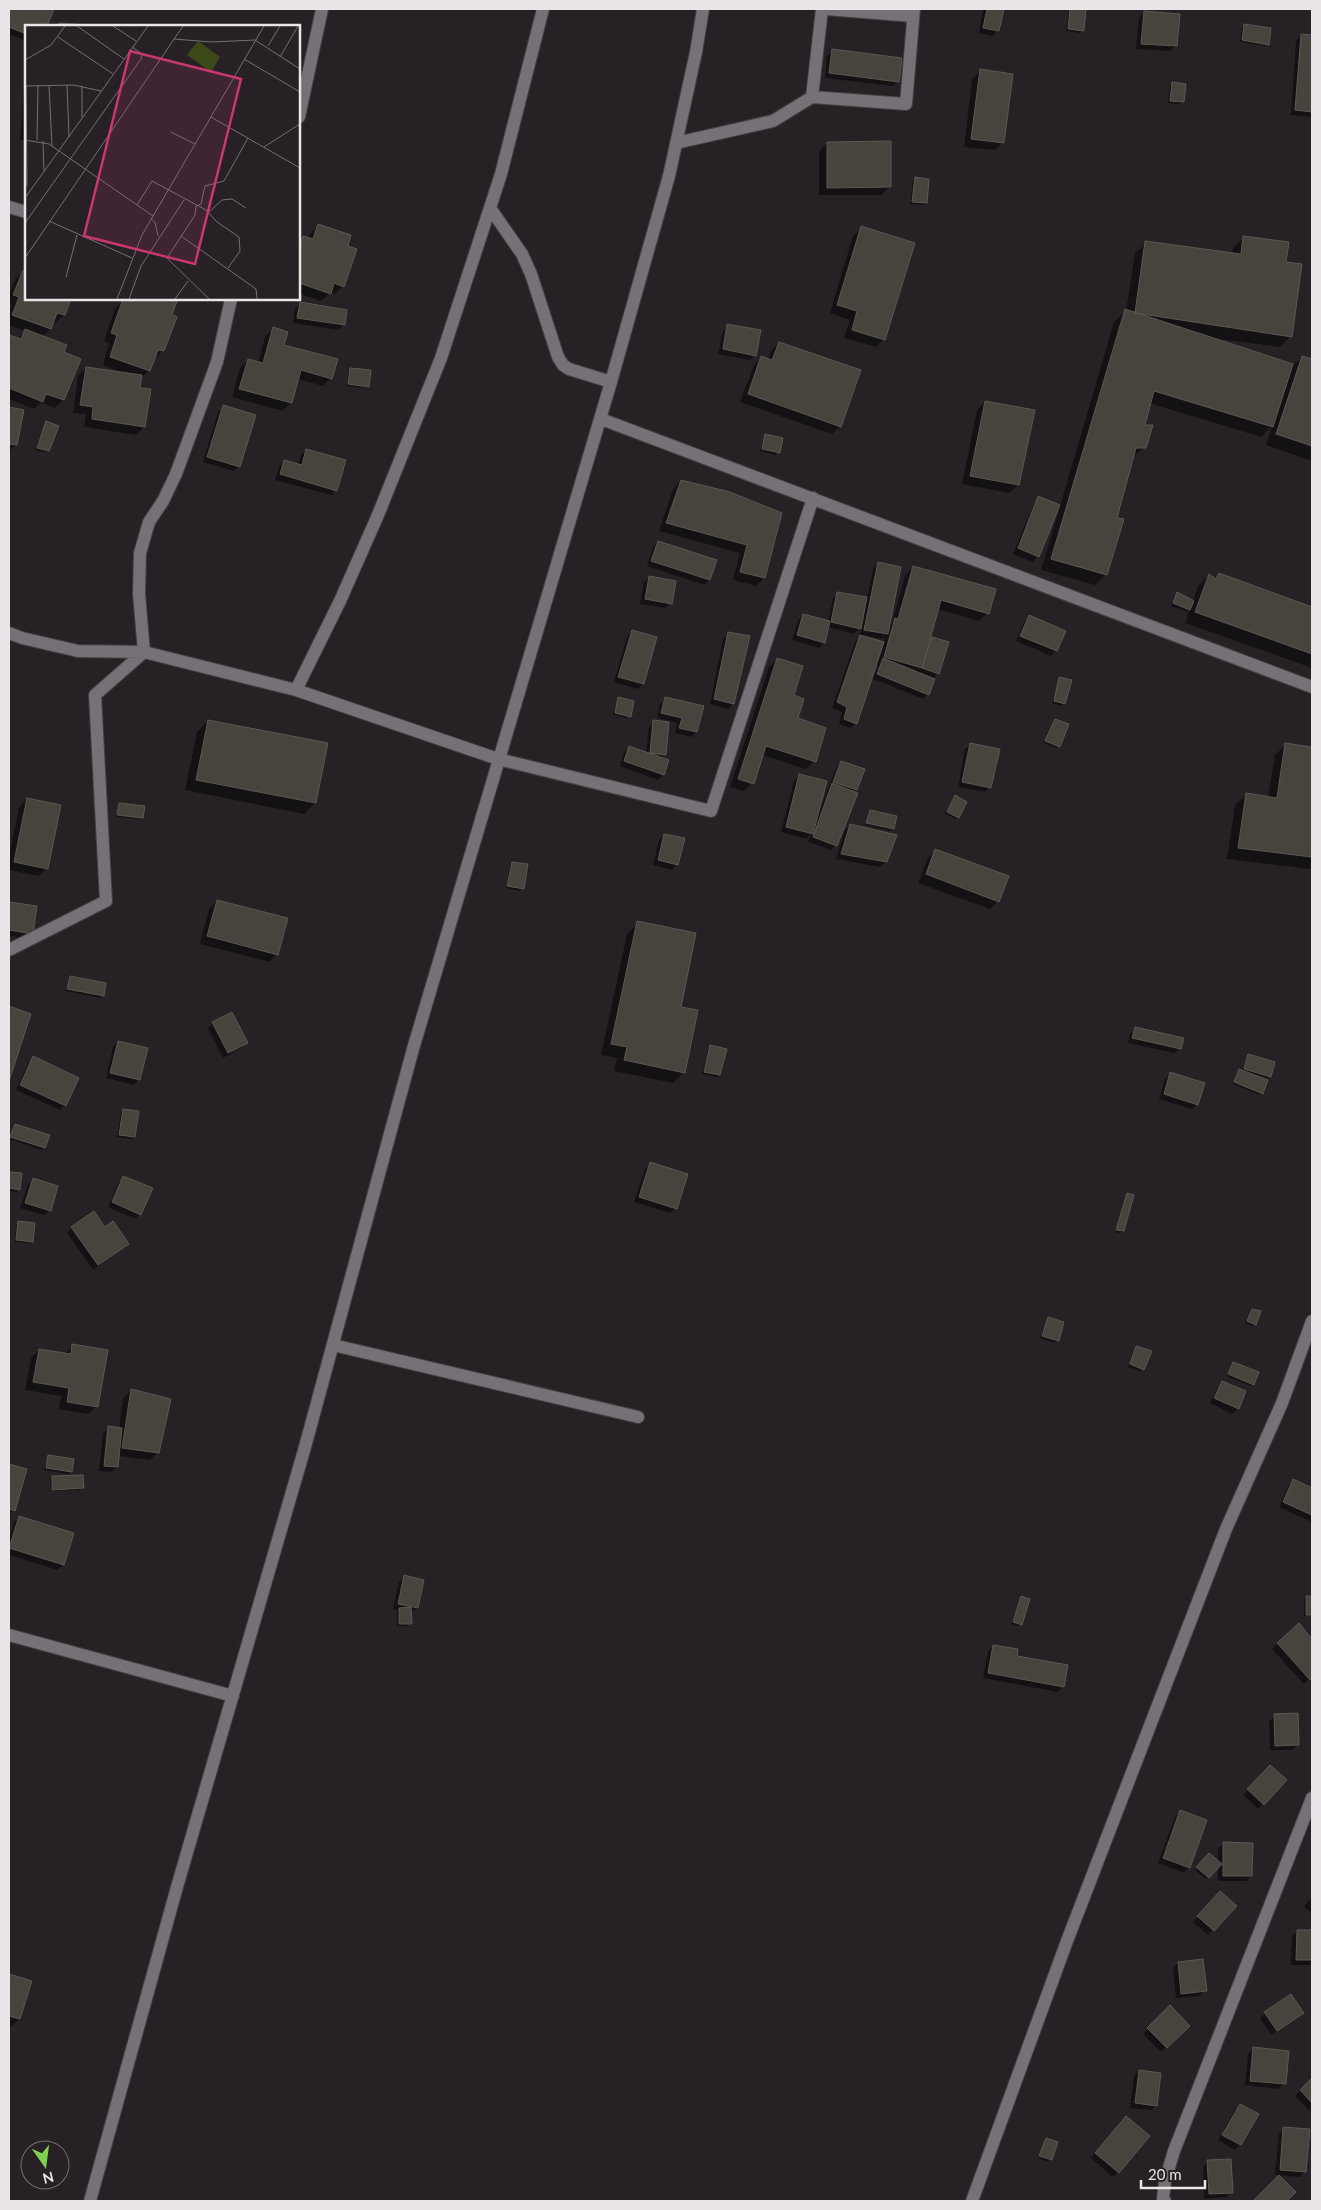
<svg xmlns="http://www.w3.org/2000/svg" width="1321" height="2210" viewBox="0 0 1321 2210" font-family="Lato,sans-serif">
<rect width="100%" height="100%" fill="#272126"/>
<path fill="#0007" fill-rule="evenodd" d="M9 9H53L46 26H26V41L9 34Z
M983 9H1002L998 30 993 36 979 33Z
M1069 9H1085L1082 30 1080 33 1066 31Z
M1144 12 1178 15 1176 46 1170 51 1136 49 1139 18Z
M1245 25 1267 44 1265 46 1240 42 1242 27Z
M1301 35 1312 36V117L1291 115 1296 41Z
M833 51 898 81 893 86 825 78 827 56Z
M980 71 1003 142 995 150 964 147 972 79Z
M1173 84 1183 102 1180 104 1168 103 1170 86Z
M26 85V140H20L24 87Z
M827 143 890 187 881 195H819V151Z
M915 178 926 203 924 205 910 204 913 181Z
M318 226 346 247 343 286 335 294 330 293 321 301 299 294V242L303 237 308 239 310 234Z
M861 228 884 339 876 347 844 338 850 320 830 313 853 236Z
M1244 237 1285 263 1291 336 1280 347 1210 338 1290 369 1302 357 1312 360V461L1266 445 1272 426 1261 437 1149 403 1143 426 1145 447 1132 458 1116 519 1106 574 1095 585 1041 570 1059 510H1057L1038 556 1033 562 1013 554 1034 503 1039 497 1060 506 1114 322 1126 311 1135 253 1146 243 1232 254 1233 248Z
M23 271 26 272V299H70L64 315 55 323 52 322 50 329 42 337 62 353 79 360 63 400 55 408 41 402 34 409 9 399V336L17 339 25 331 9 325V313L12 305 9 304V296L15 279Z
M129 299H176L170 315 163 351 153 359 149 370 141 378 138 389 144 427 136 435 84 427 86 414 73 413 78 376 86 368 124 374 103 365 109 344 104 341 115 309 123 300 128 302Z
M300 303 344 324 338 330 293 323 295 309Z
M728 325 755 355 750 360 718 354 723 331Z
M273 329 283 346 331 378 323 386 298 379 291 402 283 411 232 397 240 368 248 360 258 363 265 337Z
M779 343 840 426 832 434 740 402 754 365 762 357 768 359 771 351Z
M351 369 368 386 366 388 347 386 348 372Z
M985 402 1018 485 1010 493 962 484 977 410Z
M224 407 239 466 234 471 203 462 218 412Z
M9 408 22 411 16 445 10 450H9Z
M46 422 48 450 45 452 35 450Z
M766 436 782 439 776 455 760 451Z
M306 450 336 490 331 495 275 480 279 467 284 461 298 465 301 455Z
M681 481 729 494 764 578 756 586 733 580 740 553 659 531 673 489Z
M658 542 709 580 704 585 647 566 653 547Z
M878 563 888 627 892 623 905 576 913 567 988 613 979 621 937 609 928 643 932 638 938 673 932 679 928 694 923 699 871 678 856 723 850 728 839 724 842 712 832 708 855 642 862 635H860L861 627 854 634 828 627 824 642 819 648 792 640 798 620 803 615 828 622 833 598 838 593 867 599 873 569ZM866 636 882 639 885 636 883 643 865 638ZM875 665 878 666 873 678H871Z
M1219 574 1312 608V668L1185 623 1190 608 1187 612 1171 606 1175 596 1177 594 1193 602 1198 586 1209 575 1214 579Z
M649 577 671 603 665 608 640 604 644 582Z
M1030 616 1056 650 1051 656 1016 641 1024 622Z
M632 631 643 684 638 689 614 682 627 637Z
M728 634 733 704 728 709 710 704 723 639Z
M777 659 796 719 814 761 806 769 762 755 753 783 744 791 730 787 769 667Z
M1060 679 1064 703 1062 706 1052 703Z
M666 698 696 732 691 737 675 733 677 723 657 718 660 704Z
M619 699 630 716 627 718 613 715Z
M1055 720 1059 746 1056 748 1044 743Z
M208 721 327 744 315 803 304 814 185 790 197 732Z
M654 722 665 754 661 758 668 761 663 775 658 780 620 766 624 752 630 747 646 753 649 727Z
M971 744 990 787 985 792 958 787 965 749Z
M1286 744 1312 748V867L1310 869 1227 859 1235 805 1246 795 1268 798 1275 755Z
M841 762 856 790 853 793 836 845 831 850 808 842 811 834 806 839 781 832 794 781 799 775 820 809 836 768Z
M955 797 958 817 956 819 945 814Z
M27 799 47 868 39 876 9 870V857L19 807Z
M120 804 142 817 140 819 116 817Z
M870 811 895 817 893 829 890 831 865 825Z
M850 825 886 862 880 867 836 859 845 830Z
M664 835 677 864 672 870 653 865 659 840Z
M936 850 998 901 990 909 918 883 928 858Z
M512 863 523 888 520 891 506 888 510 866Z
M217 901 277 954 269 962 200 944 209 909Z
M9 903 36 907 27 938 9 936Z
M638 923 679 1008 684 1072 673 1083 614 1071 617 1058 601 1055 627 934Z
M70 977 103 995 100 998 66 991Z
M9 1008 30 1014 9 1077Z
M213 1023 246 1043 241 1048 223 1058 208 1028Z
M1135 1029 1180 1048 1175 1053 1128 1043 1130 1034Z
M118 1042 139 1079 134 1085 106 1078 113 1047Z
M710 1046 719 1075 717 1077 702 1074 708 1049Z
M1249 1055 1270 1076 1267 1078 1260 1076 1262 1093 1260 1095 1233 1084 1237 1072 1240 1070 1242 1071Z
M33 1058 65 1105 60 1110 16 1090 28 1063Z
M1171 1073 1197 1104 1192 1109 1159 1099 1165 1079Z
M123 1110 134 1137 132 1139 117 1137 121 1112Z
M15 1125 44 1147 42 1150 9 1139Z
M650 1164 676 1208 670 1213 634 1202 645 1169Z
M9 1173 21 1174 19 1189 16 1192 9 1191Z
M124 1178 140 1214 135 1219 108 1207 118 1183Z
M33 1179 50 1210 44 1215 20 1208 28 1185Z
M1127 1194 1123 1231 1120 1233 1115 1232Z
M19 1222 32 1241 30 1243 15 1242 16 1225Z
M72 1228 104 1229 127 1244 93 1270 67 1233Z
M1253 1310 1255 1324 1253 1326 1245 1323Z
M1048 1318 1063 1322 1055 1343 1040 1338Z
M73 1346 97 1406 88 1414 59 1409 61 1396 25 1390 31 1358 39 1350 64 1354Z
M1137 1347 1143 1369 1141 1372 1128 1367Z
M1231 1366 1253 1384 1251 1386 1227 1377Z
M1222 1382 1238 1408 1232 1414 1210 1403 1217 1388Z
M131 1390 158 1452 150 1460 118 1456 117 1467 111 1472 99 1471 103 1433 109 1428 119 1429 123 1398Z
M49 1456 71 1472 69 1474 44 1470Z
M9 1466 14 1510 9 1515Z
M52 1477 82 1488 80 1490 51 1491 50 1480Z
M1293 1481 1312 1489V1522L1279 1507 1288 1486Z
M19 1517 63 1565 57 1570 9 1555V1540L14 1522Z
M404 1577 423 1581 417 1608 410 1613V1624L408 1626H397V1610L393 1609 399 1582Z
M1306 1597H1312L1311 1616H1304V1599Z
M1022 1598 1021 1624 1018 1626 1011 1624Z
M1298 1625 1312 1640V1676L1304 1684 1272 1649Z
M993 1646 1063 1686 1058 1692 983 1678 988 1651Z
M1275 1716 1297 1745 1292 1750H1270L1269 1721Z
M1270 1766 1285 1780 1258 1809 1243 1795Z
M1180 1812 1189 1867 1184 1873 1158 1863 1175 1817Z
M1224 1843 1251 1876 1246 1881H1218V1866L1206 1879 1195 1870 1209 1855 1218 1863V1848Z
M1312 1897V1914L1304 1906Z
M1215 1898 1235 1906 1208 1935 1193 1922Z
M1297 1931H1312V1965H1291L1292 1936Z
M1178 1963 1205 1990 1200 1996 1176 1998 1173 1968Z
M9 1975 31 1982 19 2019 11 2027 9 2026Z
M1170 2007 1189 2026 1161 2052 1143 2034Z
M1265 2013H1302L1271 2035 1260 2018Z
M1254 2049 1285 2083 1279 2089 1245 2085 1248 2054Z
M1139 2071 1156 2105 1151 2110 1130 2108 1134 2076Z
M1312 2079V2107L1309 2110 1295 2096Z
M1240 2105 1257 2115 1240 2145 1235 2150 1218 2140 1235 2110Z
M1121 2123 1118 2172 1113 2177 1091 2158Z
M1284 2129 1305 2171 1300 2177 1275 2175 1279 2134Z
M1046 2139 1050 2159 1048 2162 1038 2158Z
M1208 2161 1231 2192 1226 2197 1204 2199 1203 2167Z"/>
<path fill="#49433e" stroke="#5d5751" d="M9 9H54L47 26H26V34L9 27Z
M987 9H1004L999 31 983 28Z
M1070 9H1086L1084 31 1068 29Z
M1144 11 1180 14 1177 46 1141 44Z
M59 23 88 25V26H58Z
M1244 24 1271 28 1269 45 1242 40Z
M1301 34 1312 35V112L1295 110Z
M832 49 902 58 899 82 829 73Z
M980 69 1013 74 1004 143 971 139Z
M1172 82 1186 84 1184 102 1170 101Z
M891 141V187L827 188V142Z
M915 177 929 179 927 203 912 202Z
M318 224 351 235 348 246 357 249 344 287 334 283 331 294 299 283V249L303 236 313 239Z
M861 226 915 243 885 340 852 330 857 311 837 305Z
M1243 236 1289 242 1286 262 1302 264 1292 337 1135 313 1145 241 1241 254Z
M23 270 26 271V299H71L65 315 57 313 51 329 12 315 19 297 13 295Z
M123 299 133 302 134 299H178L172 314 177 317 164 351 158 350 150 371 110 357 117 335 111 333Z
M300 302 347 310 345 325 297 318Z
M1125 309 1293 364 1273 427 1154 391 1145 425H1153L1146 448H1136L1117 518 1124 519 1107 575 1051 559Z
M727 324 761 330 756 356 723 349Z
M273 327 288 332 284 345 338 359 332 379 301 370 292 403 239 389 248 359 263 363Z
M25 329 67 345 64 352 81 359 64 400 46 394 43 402 9 388 11 379 9 378V335L21 339Z
M779 342 861 370 841 427 748 394 761 356 772 360Z
M1302 356 1312 359V446L1276 434Z
M86 367 142 375 140 388 151 389 145 427 92 419 93 407 80 405Z
M350 368 371 370 369 387 348 384Z
M985 401 1035 410 1019 485 970 476Z
M223 405 256 415 240 467 207 457Z
M9 407 24 410 17 445 9 444Z
M46 421 59 426 49 451 37 448Z
M765 434 783 438 780 453 762 449Z
M306 449 346 460 337 491 280 474 284 460 302 465Z
M681 480 730 492 782 513 765 578 740 572 747 545 666 523Z
M1038 496 1060 505 1039 557 1018 548Z
M658 541 717 560 710 580 651 561Z
M878 562 901 567 888 634 864 630Z
M913 566 996 589 989 614 941 600 922 668 884 657 895 618 898 619Z
M1219 573 1312 607V654L1195 612 1209 574 1216 579Z
M649 576 676 581 672 604 645 599Z
M837 592 867 597 861 629 831 622Z
M1177 592 1194 601 1190 610 1173 603Z
M803 614 830 621 825 643 797 635Z
M1029 615 1066 631 1057 651 1020 636Z
M632 630 657 637 644 684 618 677Z
M728 632 750 636 734 704 714 699Z
M860 635 884 642 857 724 844 719 847 707 837 702Z
M932 637 949 642 939 674 922 668Z
M777 658 803 666 794 695 804 699 798 718 826 728 816 762 766 746 754 784 738 779Z
M883 658 935 679 929 695 877 674Z
M1059 677 1072 680 1065 704 1054 701Z
M618 697 634 701 631 717 615 713Z
M665 697 704 706 697 732 679 728 682 718 661 713Z
M1055 719 1069 724 1060 747 1045 741Z
M208 720 328 743 316 803 196 780Z
M653 720 669 722 666 755 650 753Z
M970 743 1000 749 991 788 962 782Z
M1285 743 1312 747V857L1238 848 1246 793 1277 798Z
M629 746 669 760 664 775 624 761Z
M841 761 865 769 857 790 833 782Z
M799 774 827 781 813 834 786 827Z
M832 783 858 793 837 846 813 837Z
M955 795 967 802 959 818 947 812Z
M27 798 61 805 48 869 14 862Z
M119 803 145 806 143 818 117 815Z
M870 810 897 816 894 829 866 823Z
M850 824 897 835 887 862 841 854Z
M664 834 685 838 678 865 658 860Z
M935 849 1009 876 999 902 926 874Z
M512 862 528 864 524 889 507 886Z
M217 900 288 918 278 955 207 936Z
M9 902 37 906 33 934 9 930Z
M637 921 696 933 681 1007 698 1010 685 1073 624 1060 627 1047 611 1044Z
M70 976 106 983 104 996 67 989Z
M9 1006 31 1014 9 1081Z
M232 1012 248 1043 228 1053 212 1022Z
M1135 1027 1184 1038 1181 1049 1132 1038Z
M118 1041 148 1048 140 1080 110 1073Z
M710 1045 727 1049 720 1075 704 1072Z
M1248 1054 1275 1062 1271 1077 1244 1069Z
M33 1056 79 1078 66 1106 20 1085Z
M1239 1069 1268 1080 1263 1094 1234 1082Z
M1170 1072 1205 1083 1198 1105 1164 1094Z
M123 1109 139 1111 135 1137 119 1135Z
M15 1124 50 1135 45 1148 10 1137Z
M650 1162 688 1174 677 1209 639 1197Z
M9 1172 22 1173 20 1190 9 1188Z
M123 1176 153 1188 141 1215 112 1202Z
M33 1178 58 1186 51 1211 25 1203Z
M1127 1193 1134 1195 1124 1231 1116 1230Z
M94 1211 105 1227 113 1221 129 1244 98 1265 71 1227Z
M18 1221 35 1223 33 1242 16 1240Z
M1252 1309 1261 1311 1256 1325 1247 1321Z
M1048 1317 1064 1322 1059 1341 1042 1336Z
M72 1344 108 1350 98 1407 67 1402 69 1388 33 1382 39 1349 71 1354Z
M1136 1346 1152 1351 1144 1370 1130 1364Z
M1233 1362 1259 1372 1254 1385 1228 1374Z
M1222 1381 1246 1391 1239 1409 1214 1398Z
M131 1389 171 1399 159 1453 122 1448Z
M108 1426 122 1428 118 1467 104 1466Z
M48 1455 74 1459 72 1472 46 1468Z
M9 1464 27 1469 15 1511 9 1509Z
M83 1475 84 1488 52 1490V1476Z
M1293 1479 1312 1488V1515L1283 1502Z
M19 1516 74 1533 64 1565 9 1548Z
M404 1575 424 1580 418 1608 398 1604Z
M1021 1596 1030 1599 1022 1625 1013 1622Z
M1306 1596H1312V1615H1306Z
M411 1607 412 1624H399V1608Z
M1299 1623 1312 1639V1677L1310 1680 1277 1643Z
M993 1645 1018 1649 1017 1656 1068 1665 1064 1687 988 1673Z
M1298 1713 1299 1745 1275 1746 1274 1714Z
M1270 1765 1287 1780 1264 1805 1247 1789Z
M1180 1810 1207 1820 1190 1868 1163 1858Z
M1223 1842 1253 1843 1252 1876H1223Z
M1209 1853 1222 1864 1209 1878 1196 1867Z
M1220 1891 1237 1906 1214 1931 1197 1916Z
M1297 1930H1312V1960H1296Z
M1203 1959 1207 1991 1181 1994 1178 1962Z
M9 1974 32 1981 20 2019 9 2016Z
M1291 1994 1304 2013 1277 2031 1264 2012Z
M1170 2005 1190 2026 1167 2048 1147 2028Z
M1253 2047 1289 2051 1286 2084 1250 2081Z
M1139 2070 1161 2073 1157 2106 1135 2103Z
M1312 2078V2103L1300 2090Z
M1240 2104 1259 2114 1241 2145 1222 2135Z
M1126 2116 1150 2136 1119 2173 1095 2153Z
M1283 2127 1310 2129 1306 2172 1280 2170Z
M1046 2138 1058 2142 1052 2160 1039 2156Z
M1231 2159 1233 2193 1209 2194 1207 2160Z
M1279 2175 1296 2192 1287 2201H1253Z"/>
<g fill="none" stroke-linecap="round" stroke-linejoin="round">
<defs>
<path id="minor" d="M826 9 913 16
M812 97 822 9
M299 117 322 9
M676 143 773 121 812 97 906 104 914 9
M9 207 26 212
M490 208 522 254 531 274 558 357 563 365 569 369 611 382
M601 419 1312 687
M9 633 22 638 78 651 144 652 296 690 498 759 711 811 813 498
M144 652 139 594 140 553 149 522 163 501 176 474 217 362 231 299
M296 690 340 601 378 515 441 358 501 174 543 9
M9 950 106 901 95 695 144 652
M333 1345 638 1417
M9 1635 233 1696
M90 2201 177 1887 305 1447 413 1049 611 382 669 176 696 52 703 9
M972 2201 1067 1941 1146 1736 1226 1529 1282 1403 1312 1321
M1165 2201 1163 2199 1165 2181 1174 2151 1312 1798"/>
</defs>
<use href="#minor" stroke="#443f43" stroke-width="14"/>
<use href="#minor" stroke="#777076" stroke-width="12"/>
</g>
<g transform="translate(25 25)">
<rect width="275" height="275" fill="#272126"/>
<path d="M173 16 195 32 186 47 162 30Z" fill="#3e4919"/>
<path fill="none" stroke="#756f74" stroke-width="1" d="M52 1 99 34M88 1 111 16M33 12 88 49M149 14 186 17 230 15 275 44M243 21 255 1M255 32 273 1M219 34 275 67M0 35 26 20 40 1M24 60 27 121M42 60 44 112M0 61 49 60 76 66M1 61 2 161M57 61V92M186 92 275 143M146 107 170 119M0 115 24 119 128 191M12 115 13 60M18 116 19 146M239 122 275 99M0 173 123 1M112 180 127 156 181 185 192 197 214 212 215 226 203 243M184 187 197 175 207 174 221 183M126 194 130 197 133 211M24 196 107 233M0 198 116 34 117 29 107 22M156 211 231 264 232 274M0 233 158 1M41 252 52 210M92 274 117 210 239 1M104 274 116 241 159 175M150 274 163 256M184 274 142 233 170 190 171 181 176 179 180 161 199 156 223 113"/>
<path fill="#c83770" fill-opacity="0.15" stroke="#c83770" stroke-width="2.5" d="M105 26 216 54 170 239 59 211Z"/>
<rect width="275" height="275" fill="none" stroke="#e9e5e9" stroke-width="2.5"/>
</g>
<rect width="1321" height="2210" fill="none" stroke="#e9e5e9" stroke-width="20"/>
<g transform="translate(45 2165) rotate(166)"><circle r="24" fill="#272126" stroke="#756f74"/>
<path d="M0-4L9 19L0 12L-9 19Z" fill="#80d051"/>
<text y="-8" font-size="14" font-weight="bold" text-anchor="middle" fill="#e9e5e9">N</text>
</g>
<path d="M1141 2180v8h64v-8" fill="none" stroke="#e9e5e9" stroke-width="2.5"/>
<text x="1148" y="2180" font-size="15" fill="#e9e5e9" stroke="#272126" stroke-width="4" paint-order="stroke">20 m</text>
</svg>
